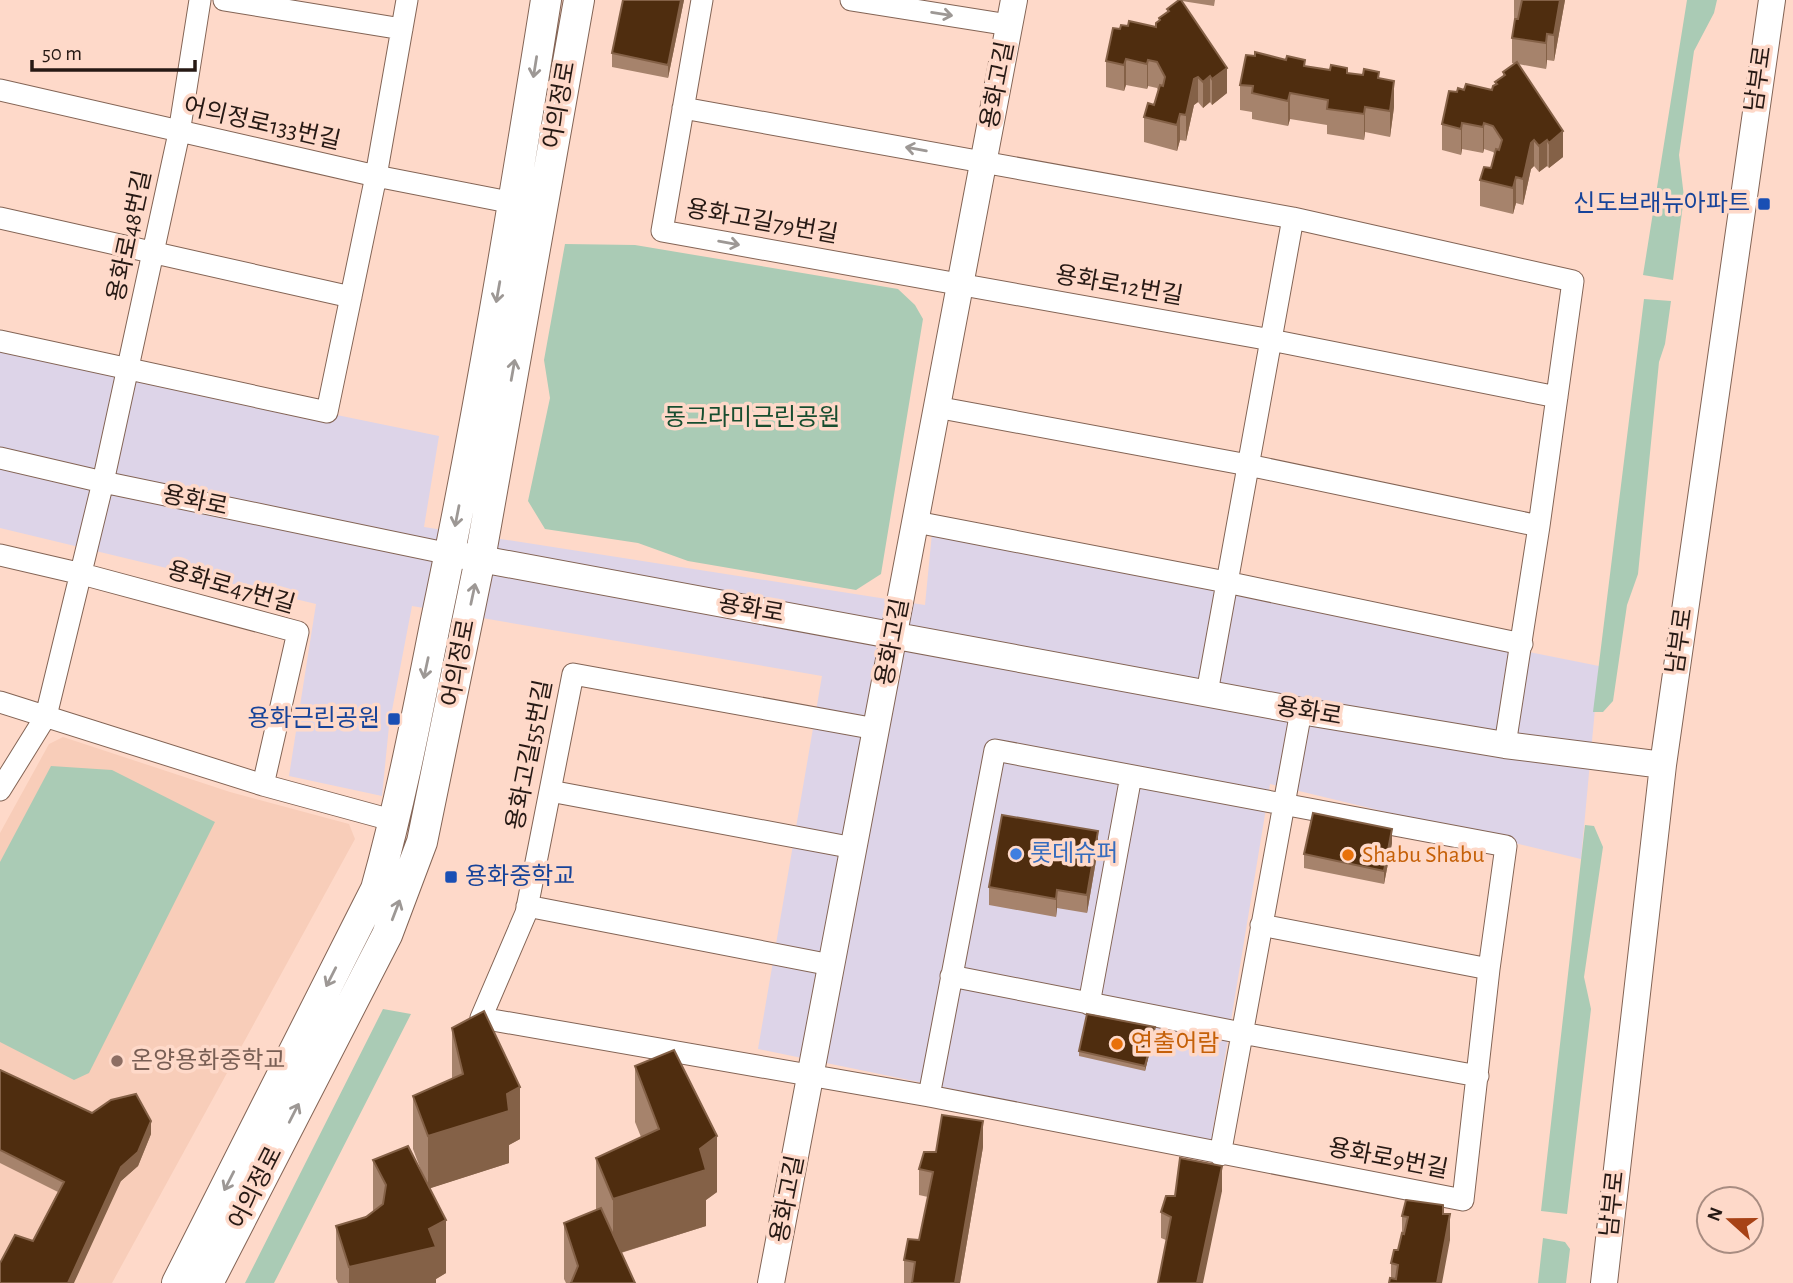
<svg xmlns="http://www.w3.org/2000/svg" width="1793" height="1283" viewBox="0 0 1793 1283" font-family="'Alegreya Sans','Noto Sans KR',sans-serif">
<rect width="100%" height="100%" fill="#fed9c9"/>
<path fill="#ddd4e8" d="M0 346 439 436 424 527 925 605 932 533 1599 666 1581 859 1270 784 1211 1142 758 1049 822 676 412 606 389 726 382 796 289 776 316 604 0 528Z"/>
<path fill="#f8cdb9" d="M63 737 230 792 349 824 355 839 112 1283H0V833L49 744Z"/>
<path fill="#aacbb5" d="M1687 0H1717L1714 13 1694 51 1679 155 1684 197 1673 280 1643 275Z
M565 244 635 245 898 289 915 305 923 319 881 574 856 590 688 561 638 543 545 529 528 501 550 398 544 360Z
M1644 299 1671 301 1665 344 1659 362 1638 574 1627 605 1613 701 1603 712H1593Z
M51 766 112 770 215 822 89 1073 74 1080 0 1042V862Z
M1585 825 1594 826 1603 847 1584 977 1591 1009 1567 1214 1541 1211Z
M383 1009 411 1014 274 1283H245Z
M1543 1238 1565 1242 1570 1249 1566 1283H1538Z"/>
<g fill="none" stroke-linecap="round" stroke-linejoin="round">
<defs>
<path id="minor" d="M224 0 402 29
M702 0 662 231 1271 340 1557 397
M851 0 1009 25
M0 90 376 176 514 203
M683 108 1293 218 1573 281 1539 526 1505 745
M0 218 351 297
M0 341 327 412 376 176 407 0
M936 407 1248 465 1539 526
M0 458 103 482 450 554
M916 522 1226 582 1522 644
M0 555 82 574 298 632 263 785
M1207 693 1293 218
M0 702 263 785 395 821
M876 729 573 674 526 913 481 1018 929 1096 1463 1200 1489 969 1506 846 995 750 929 1096
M0 790 46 716 103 482 179 133 200 0
M550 791 854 848
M527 906 831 965
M1261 925 1489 969
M951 976 1242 1033 1478 1076
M1089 1004 1131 776
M1220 1155 1301 711"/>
<path id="tertiary" d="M459 555 1301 711 1505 745 1663 765
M771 1283 1014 0
M1604 1283 1663 765 1772 0"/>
<path id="secondary" d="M177 1283 376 889C401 800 418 710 436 620 479 415 513 207 546 0
M208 1283 387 935 422 842 480 559 579 0"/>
</defs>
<use href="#minor" stroke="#836455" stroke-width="23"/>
<use href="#tertiary" stroke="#836455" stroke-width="28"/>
<use href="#secondary" stroke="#836455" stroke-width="32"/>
<use href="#minor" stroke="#fff" stroke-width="21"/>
<use href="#tertiary" stroke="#fff" stroke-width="26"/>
<use href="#secondary" stroke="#fff" stroke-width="30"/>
</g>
<path fill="#a6836c" d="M623 0H684L668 78 612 67V53Z
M1179 0H1215L1214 6 1182 1 1227 93 1212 105 1210 102 1203 108 1198 102 1194 105 1186 141 1180 140 1177 151 1144 142V117L1154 105 1158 90 1157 88 1148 86 1147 89 1126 85 1124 91 1106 87V61L1120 29 1128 26 1156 27 1159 21V18L1167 13V9Z
M1514 0H1565L1554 61 1547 60 1546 69 1518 64 1563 157 1549 168 1547 166 1539 172 1534 166 1531 169 1523 205 1516 203 1513 214 1480 206V180L1491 168 1495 154 1493 152 1484 149 1483 153 1462 149 1461 155 1442 150V124L1457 92 1464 90H1492L1495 85V82L1503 76V72L1515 64 1512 63V38L1519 18H1514Z
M1305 66 1379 78 1394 107 1390 137 1365 132 1364 140 1327 134V125L1290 119 1288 126 1252 119V112L1240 110V85Z
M1392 843 1384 884 1304 868V854Z
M1098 849 1087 913 1057 908 1056 917 989 905V887Z
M452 1028 520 1139 509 1145V1163L430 1188 446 1273 436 1279V1283H338L336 1279V1226L366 1217 373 1212V1160L422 1173 413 1149V1096L452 1079Z
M1155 1031 1145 1071 1079 1056V1051Z
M635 1066 717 1192 706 1200V1226L621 1253 635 1283H566L564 1279V1223L596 1210V1158L641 1137 635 1122Z
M0 1070 92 1113 151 1134 138 1166 121 1181 33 1241 58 1192 0 1163Z
M983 1147 960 1283H904V1260L919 1240 928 1197 919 1195V1169L936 1152Z
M1222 1191 1166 1240 1161 1238V1212L1175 1196Z
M1443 1214 1450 1240 1389 1283 1391 1278V1263L1398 1250 1402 1233V1216Z"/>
<path fill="#846147" d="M681 0H684L668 78V65Z
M1560 0H1565L1554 61V35Z
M1547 34V60L1546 69V43Z
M1126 59V85L1124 91V65Z
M1148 60V86L1147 89V64Z
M1227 68V93L1212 105V79Z
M1210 76V102L1203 108V82Z
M1198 77V102L1194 105 1186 141V115L1194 79Z
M1394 81V107L1390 137V111Z
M1290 93V119L1288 126V101Z
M1365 107V132L1364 140V114Z
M1180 114V140L1177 151V125Z
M1462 123V149L1461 155V129Z
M1484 123V149L1483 153V127Z
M1563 131V157L1549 168V143Z
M1534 140V166L1531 169 1523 205V179L1531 143Z
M1547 140V166L1539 172V146Z
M1516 177V203L1513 214V188Z
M1392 829V843L1384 884V871Z
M1098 831V849L1087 913V895Z
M1057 890V908L1056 917V899Z
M1155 1027V1031L1145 1071V1066Z
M520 1087V1139L509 1145V1163L428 1189V1136Z
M151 1121V1134L138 1166 121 1181 74 1283H68L121 1167Z
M983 1121V1147L960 1283H955Z
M717 1136V1192L706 1200V1226L613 1255V1199L700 1149Z
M1222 1166V1191L1203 1283H1197Z
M1450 1214V1240L1442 1283H1437Z
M446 1220V1273L436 1279V1283H349V1267Z"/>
<path fill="#4f2d0f" stroke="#846147" stroke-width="2" d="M623 0H681L668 65 612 53Z
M1179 0H1181L1227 68 1212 79 1210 76 1203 82 1198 77 1194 79 1186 115 1180 114 1177 125 1144 117 1148 103 1154 105 1160 85 1163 86 1165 77 1157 62 1148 60 1147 64 1126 59 1124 65 1106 61 1113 28 1120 29 1121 25 1128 26 1129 21 1156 27V23L1160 20 1159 18 1169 11 1167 9Z
M1522 0H1560L1554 35 1547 34 1546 43 1512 38 1515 19H1518Z
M1255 52 1286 60 1287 56 1305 60 1304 66 1330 70 1331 65 1347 68V73L1363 75 1364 69 1379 72 1378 78 1394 81 1390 111 1365 107 1364 114 1327 109 1328 100 1290 93 1288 101 1252 93 1253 86 1240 85 1246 55 1255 56Z
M1517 62 1563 131 1549 143 1547 140 1539 146 1534 140 1531 143 1523 179 1516 177 1513 188 1480 180 1484 167 1491 168 1496 149 1499 150 1502 140 1493 126 1484 123 1483 127 1462 123 1461 129 1442 124 1449 91 1457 92 1458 88 1464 90 1466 84 1492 90 1493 86 1497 84 1495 82 1505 75 1503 72Z
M1313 813 1392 829 1384 871 1304 854Z
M1002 815 1098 831 1087 895 1057 890 1056 899 989 887Z
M484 1011 520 1087 507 1094 509 1111 428 1136 413 1096 463 1074 452 1028Z
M1087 1014 1155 1027 1145 1066 1079 1051Z
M674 1050 717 1136 700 1149 706 1170 613 1199 596 1158 659 1129 635 1066Z
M0 1070 92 1113 111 1100 136 1094 151 1121 138 1152 121 1167 68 1283H0V1263L15 1235 33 1241 64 1182 0 1150Z
M942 1115 983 1121 955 1283H912L915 1262 904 1260 908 1239 919 1240 933 1172 919 1169 924 1152H936Z
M408 1146 446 1220 429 1229 436 1247 349 1267 336 1226 366 1217 383 1204 386 1185 373 1160Z
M1180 1158 1222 1166 1197 1283H1158L1171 1217 1161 1212 1166 1196H1175Z
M1406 1200 1443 1205V1214H1450L1437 1283H1389L1390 1278 1396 1279 1398 1265 1391 1263 1394 1250H1398L1402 1233 1404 1234 1408 1217 1402 1216Z
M601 1208 635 1283H571L578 1266 564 1223Z"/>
<defs><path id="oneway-shaft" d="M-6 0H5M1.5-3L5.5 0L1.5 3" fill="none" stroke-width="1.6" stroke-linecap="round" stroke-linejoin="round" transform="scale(1.75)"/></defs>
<g stroke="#9d9895">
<use href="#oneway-shaft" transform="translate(942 14) rotate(9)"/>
<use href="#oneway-shaft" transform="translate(535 67) rotate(99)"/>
<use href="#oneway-shaft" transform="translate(916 149) rotate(-170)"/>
<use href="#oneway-shaft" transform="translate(729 243) rotate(10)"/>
<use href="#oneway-shaft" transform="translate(498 292) rotate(100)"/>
<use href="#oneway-shaft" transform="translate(513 370) rotate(-80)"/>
<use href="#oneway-shaft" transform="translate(457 516) rotate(101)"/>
<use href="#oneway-shaft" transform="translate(473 594) rotate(-78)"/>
<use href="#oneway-shaft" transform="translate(426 668) rotate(102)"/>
<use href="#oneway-shaft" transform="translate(396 910) rotate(-69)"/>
<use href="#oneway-shaft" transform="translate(331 977) rotate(117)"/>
<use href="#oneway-shaft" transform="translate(294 1113) rotate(-63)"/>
<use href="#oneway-shaft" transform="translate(229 1181) rotate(117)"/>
</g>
<g fill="#1a4fb4" stroke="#fed9c9" stroke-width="2.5">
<rect x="1757" y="197" width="14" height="14" rx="3.5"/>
<rect x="387" y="712" width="14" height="14" rx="3.5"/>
<rect x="444" y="870" width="14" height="14" rx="3.5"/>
</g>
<circle fill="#3f7fe0" stroke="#fed9c9" stroke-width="2.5" cx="1016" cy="854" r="7"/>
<g fill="#e8710a" stroke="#fed9c9" stroke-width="2.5">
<circle cx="1348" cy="855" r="7"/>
<circle cx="1117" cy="1044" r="7"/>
</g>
<circle fill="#8d6e63" stroke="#fed9c9" stroke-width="2.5" cx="117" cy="1061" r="7"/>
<g text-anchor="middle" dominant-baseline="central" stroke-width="7" stroke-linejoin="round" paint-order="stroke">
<g font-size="24" fill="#261914" stroke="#fed9c9">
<text transform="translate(1759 79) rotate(-82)">남부로</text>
<text transform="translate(998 85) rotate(-79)">용화고길</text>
<text transform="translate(560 105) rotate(-80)">어의정로</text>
<text transform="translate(262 124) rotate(13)">어의정로133번길</text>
<text transform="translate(762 222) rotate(10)">용화고길79번길</text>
<text transform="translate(130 236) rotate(-78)">용화로48번길</text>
<text transform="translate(1119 286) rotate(10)">용화로12번길</text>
<text transform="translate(195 501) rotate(12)">용화로</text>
<text transform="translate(231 588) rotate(16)">용화로47번길</text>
<text transform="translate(751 609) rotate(10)">용화로</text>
<text transform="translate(1680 641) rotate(-82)">남부로</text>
<text transform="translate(893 642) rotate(-79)">용화고길</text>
<text transform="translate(459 663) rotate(-79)">어의정로</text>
<text transform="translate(1309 712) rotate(10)">용화로</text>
<text transform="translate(530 755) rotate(-79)">용화고길55번길</text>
<text transform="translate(1388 1159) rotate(11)">용화로9번길</text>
<text transform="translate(256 1188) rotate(-63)">어의정로</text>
<text transform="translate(788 1199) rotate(-79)">용화고길</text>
<text transform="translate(1613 1204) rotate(-84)">남부로</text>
</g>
<g font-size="24" fill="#164399" stroke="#fed9c9" text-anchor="end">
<text x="1750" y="204">신도브래뉴아파트</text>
<text x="380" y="719">용화근린공원</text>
<text x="465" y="877" text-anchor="start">용화중학교</text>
</g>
<g font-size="24" fill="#174d2f" stroke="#fed9c9">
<text x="752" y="418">동그라미근린공원</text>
</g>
<g font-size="24" fill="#366cbe" stroke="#fed9c9" text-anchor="start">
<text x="1030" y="854">롯데슈퍼</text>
</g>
<g font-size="24" fill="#c56008" stroke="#fed9c9" text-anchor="start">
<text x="1362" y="855">Shabu Shabu</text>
<text x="1131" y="1044">연출어람</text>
</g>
<g font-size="24" fill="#785e54" stroke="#fed9c9" text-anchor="start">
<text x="131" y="1061">온양용화중학교</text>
</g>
</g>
<g transform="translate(1730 1220) rotate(291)"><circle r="33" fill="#fed9c9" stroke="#a88c81" stroke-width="2"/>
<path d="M0-5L12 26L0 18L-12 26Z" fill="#a74216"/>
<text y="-10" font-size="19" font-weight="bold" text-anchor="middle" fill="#261914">N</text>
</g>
<path d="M32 60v10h163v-10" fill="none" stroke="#261914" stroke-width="3.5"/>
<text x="42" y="60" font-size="21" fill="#261914" stroke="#fed9c9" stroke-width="5" paint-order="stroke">50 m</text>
</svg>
